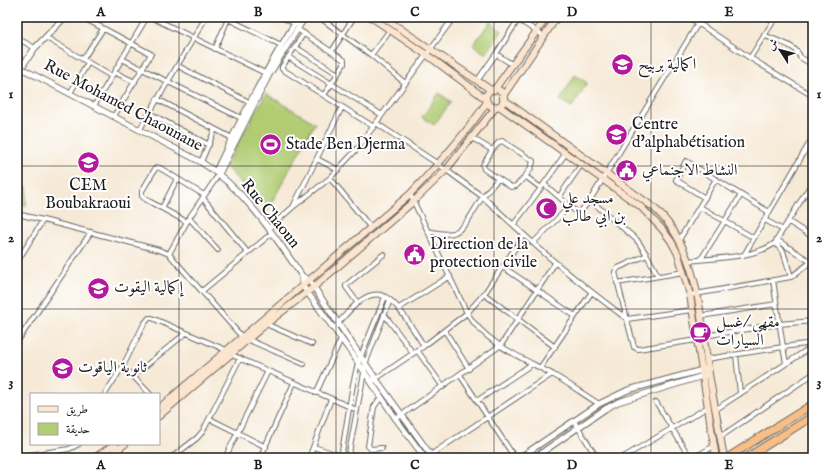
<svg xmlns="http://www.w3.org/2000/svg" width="830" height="475" viewBox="0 0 830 475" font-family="'IM FELL English',Amiri,serif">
<rect width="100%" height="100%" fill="#fff"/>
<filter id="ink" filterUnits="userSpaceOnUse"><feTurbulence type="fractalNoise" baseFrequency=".025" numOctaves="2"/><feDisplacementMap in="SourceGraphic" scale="8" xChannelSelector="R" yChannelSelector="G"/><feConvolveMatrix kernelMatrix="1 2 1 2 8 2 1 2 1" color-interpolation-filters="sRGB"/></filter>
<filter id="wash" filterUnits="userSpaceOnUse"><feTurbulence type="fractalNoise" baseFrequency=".012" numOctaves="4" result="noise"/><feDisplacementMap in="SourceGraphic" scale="16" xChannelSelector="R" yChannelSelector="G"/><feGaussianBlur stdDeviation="0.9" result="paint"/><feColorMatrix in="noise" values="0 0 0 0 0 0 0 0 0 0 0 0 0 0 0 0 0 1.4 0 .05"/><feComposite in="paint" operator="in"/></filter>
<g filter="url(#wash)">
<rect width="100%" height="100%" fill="#f6ead7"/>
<path fill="#b1cc73" stroke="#667448" d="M490 22 502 31 486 54 473 45Z
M575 75 587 83 572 107 560 100Z
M439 93 451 102 434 125 422 117Z
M266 94 315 123 267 211 225 166Z
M17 187H27L26 206H17Z"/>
</g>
<g filter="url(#ink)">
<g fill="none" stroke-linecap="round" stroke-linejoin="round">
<defs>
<path id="minor" d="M82 17 151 54 114 116
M151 17 267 74
M224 17 281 45
M282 17 296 24
M319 17 371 55 405 83
M514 17 544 36
M689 17 750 58 813 96
M297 29 344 60V64L324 95
M304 33 282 67V69L374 127
M764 35C775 41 796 44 800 57L811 64
M45 37 111 76
M17 38 35 48
M295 47 338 74
M215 49 228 19
M332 51 354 17
M371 55 390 30
M288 57 382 115
M750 58 776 17
M83 59 103 29
M122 59 243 119
M513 65 496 54 518 20
M178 66 249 102
M114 72 135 82
M477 81 496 54
M70 93 88 63
M157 99 232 138
M94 106 147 17
M149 113 209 145
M376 123 438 164 483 197 533 243
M140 129 206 17
M472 138 492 150 483 165 484 169 511 187 516 186C522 180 532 171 533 161L502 141 499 142 492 150
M317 159 338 170
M201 162 215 129
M525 176 541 188
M330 178 371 228
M544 184 574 210 578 212 581 211 590 200 702 17
M410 194 467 313C485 343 522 358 552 374 568 383 583 394 599 404
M559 197 581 165
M203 198 248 253
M705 198 676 180 686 161 769 212
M590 200 637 240 647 255 658 276
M294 205 342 107
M570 206 533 243C563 270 595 295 627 319L692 310
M700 207 754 238
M162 208 177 179
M17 214 43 220 159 250 169 254 242 337 304 364
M189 218 218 250
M765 220 783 230
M187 222 145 199 142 196V191L155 169 157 167 160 168 204 195
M789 222 813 237
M514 224 541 188 566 153
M269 228 293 207 330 178 357 149 454 17
M428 231C436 233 445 235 453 233 467 228 474 209 482 198 487 191 493 185 498 179
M679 240 716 179
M776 241 813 181
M169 254 189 218 219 174
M647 255 618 268 615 272 634 347 638 349 697 340
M744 255 813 137
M701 259 741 195
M689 261C713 258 755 258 775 243L783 251 791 277
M17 262 43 220
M503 267 575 316
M617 283 684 272
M202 291 272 233
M484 294 555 347
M690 295 791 277 811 262 777 240
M357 302 346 287V285L384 254
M399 308 450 276
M384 314 413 353
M701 316 776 304
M266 324 312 344
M334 329C380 268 392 297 424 346
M445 331 469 369
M704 336 779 324 813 321
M17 342 91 232
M417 350 443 387
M232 355 357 410
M736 355 740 393
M707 359 783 347 773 280
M786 363 783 347 813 343
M123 366 133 376 186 333
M540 368 591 293
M460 375 515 458
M133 376 150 394
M371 382 424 346 467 313 484 294 524 235
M316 393 341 339
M105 394 123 366 144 324 149 318H152L226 350
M381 397 374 407 368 446 371 449 382 448
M477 401 532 364
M656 402 690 458
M715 410 813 346
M210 419 266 447
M396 419 501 345 555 263
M574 421 597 458
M720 437 813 374
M314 447 347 458
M429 456 552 374
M25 458 29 455 69 449 79 444
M171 458 197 438 203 431 240 358
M225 458 268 371
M260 458 294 383
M309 458 331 399
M341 458 353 384 358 363 385 297
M348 458 366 362 390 300
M622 458 708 407
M693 458 714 446"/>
<path id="tertiary" d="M17 66 201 162C244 188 274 235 302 276L309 280 376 379 433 458
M21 68 35 48 65 17
M216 171C241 118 267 66 299 17
M219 174 269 75 305 17
M302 276V285L353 355 396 419 425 458
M519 458 599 404 628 390 706 369
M534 458 605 409 618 402 706 375"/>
<path id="secondary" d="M371 17 434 60 486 99
M383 17 491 90
M486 98a9 9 0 1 1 18 0a9 9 0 1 1-18 0Z
M494 90 547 17
M503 96 557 17
M503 99 653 207C698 246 700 313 708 368 713 398 719 428 724 458
M499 106 640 206 662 229 671 241 678 254 690 295 716 458
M159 408 410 194C438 165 465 135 487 102
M159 416 266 324 314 287 414 201 446 170 496 107
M94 458 115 444
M106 458 125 444"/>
<path id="trunk" d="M727 458 813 404
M746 458 813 416"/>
</defs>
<use href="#minor" stroke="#68645d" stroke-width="6"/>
<use href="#tertiary" stroke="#68645d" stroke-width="7"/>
<use href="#secondary" stroke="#68645d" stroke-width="8"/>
<use href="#trunk" stroke="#68645d" stroke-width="9"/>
<use href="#minor" stroke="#fff" stroke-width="4"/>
<use href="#tertiary" stroke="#fff" stroke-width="5"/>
<use href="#secondary" stroke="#fce5cf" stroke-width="6"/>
<use href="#trunk" stroke="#f7be88" stroke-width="7"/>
</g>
</g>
<path fill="none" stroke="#1c1c1c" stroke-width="1" stroke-opacity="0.55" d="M179 17V458M336 17V458M494 17V458M651 17V458M17 166H813M17 309H813"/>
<defs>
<symbol id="school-disc" viewBox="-11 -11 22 22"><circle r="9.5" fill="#b5179e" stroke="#fff"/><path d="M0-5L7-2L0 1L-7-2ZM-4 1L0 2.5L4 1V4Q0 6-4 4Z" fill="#fff"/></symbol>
<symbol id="university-disc" viewBox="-11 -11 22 22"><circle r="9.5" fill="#b5179e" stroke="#fff"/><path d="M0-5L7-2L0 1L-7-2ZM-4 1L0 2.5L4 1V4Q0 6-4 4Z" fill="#fff"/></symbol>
<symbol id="stadium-disc" viewBox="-11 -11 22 22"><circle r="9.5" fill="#b5179e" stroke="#fff"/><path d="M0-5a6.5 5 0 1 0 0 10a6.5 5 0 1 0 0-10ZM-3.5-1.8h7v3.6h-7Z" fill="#fff"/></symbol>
<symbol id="civic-disc" viewBox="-11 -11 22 22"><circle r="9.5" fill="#b5179e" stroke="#fff"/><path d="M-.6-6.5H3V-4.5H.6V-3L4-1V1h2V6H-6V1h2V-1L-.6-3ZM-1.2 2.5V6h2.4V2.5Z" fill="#fff"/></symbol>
<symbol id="mosque-disc" viewBox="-11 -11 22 22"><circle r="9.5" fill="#b5179e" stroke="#fff"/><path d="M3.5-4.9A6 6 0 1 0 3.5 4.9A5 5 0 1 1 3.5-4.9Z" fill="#fff"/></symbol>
<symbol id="cafe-disc" viewBox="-11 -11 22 22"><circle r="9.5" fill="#b5179e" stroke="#fff"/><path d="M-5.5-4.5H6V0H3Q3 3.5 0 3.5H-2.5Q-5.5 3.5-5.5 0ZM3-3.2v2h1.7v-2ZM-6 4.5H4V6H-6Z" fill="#fff"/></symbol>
</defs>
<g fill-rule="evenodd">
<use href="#school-disc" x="610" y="52" width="25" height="25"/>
<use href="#university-disc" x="604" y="122" width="25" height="25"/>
<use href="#stadium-disc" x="258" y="132" width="25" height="25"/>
<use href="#school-disc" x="76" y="150" width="25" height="25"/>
<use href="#civic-disc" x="614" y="158" width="25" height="25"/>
<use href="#mosque-disc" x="534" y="196" width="25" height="25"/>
<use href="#civic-disc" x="402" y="242" width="25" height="25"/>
<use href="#school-disc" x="86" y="276" width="25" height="25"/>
<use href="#cafe-disc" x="688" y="320" width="25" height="25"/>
<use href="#school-disc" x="50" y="356" width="25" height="25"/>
</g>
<g text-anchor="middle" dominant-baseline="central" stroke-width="4" stroke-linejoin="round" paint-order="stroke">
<g font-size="16" fill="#1c1c1c" stroke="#fff" text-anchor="start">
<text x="638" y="65">اكمالية بربيح</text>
<text x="632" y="125">Centre<tspan x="632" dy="18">d'alphabétisation</tspan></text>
<text x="286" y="145">Stade Ben Djerma</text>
<text x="642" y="171">النشاط الاجنماعي</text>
<text x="88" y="186" text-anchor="middle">CEM<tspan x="88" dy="18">Boubakraoui</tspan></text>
<text x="562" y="199">مسجد علي<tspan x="562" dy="18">بن ابي طالب</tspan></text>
<text x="430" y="245">Direction de la<tspan x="430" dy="18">protection civile</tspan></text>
<text x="114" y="288">إكمالية اليقوت</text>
<text x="716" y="323">مقهى /غسل<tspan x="716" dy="18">السيارات</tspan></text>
<text x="78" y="368">ثانوية الياقوت</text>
</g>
<g font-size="16" fill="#1c1c1c" stroke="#fff">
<text transform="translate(123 106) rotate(28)">Rue Mohamed Chaounane</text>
<text transform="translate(270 214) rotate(51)">Rue Chaoun</text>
</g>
</g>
<rect width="830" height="475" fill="none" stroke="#fff" stroke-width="44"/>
<rect x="30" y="393" width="130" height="52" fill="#ffffff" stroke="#a4a4a4"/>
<rect x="38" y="406" width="20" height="6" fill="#fce5cf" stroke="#a4a4a4"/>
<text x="66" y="413" font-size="12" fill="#1c1c1c">طريق</text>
<rect x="38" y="423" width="20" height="12" fill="#b1cc73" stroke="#a4a4a4"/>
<text x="66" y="433" font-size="12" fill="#1c1c1c">حديقة</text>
<g transform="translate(780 50) rotate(306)" stroke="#ffffff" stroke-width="3" paint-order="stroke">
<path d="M0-3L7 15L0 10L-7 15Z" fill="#1c1c1c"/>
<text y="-6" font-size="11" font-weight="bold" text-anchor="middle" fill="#1c1c1c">ش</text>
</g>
<rect x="22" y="22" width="786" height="431" fill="none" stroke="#1c1c1c" stroke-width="1.5"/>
<g font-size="13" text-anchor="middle" font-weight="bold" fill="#1c1c1c">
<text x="101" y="16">A</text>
<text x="258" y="16">B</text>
<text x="415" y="16">C</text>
<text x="572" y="16">D</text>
<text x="729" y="16">E</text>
<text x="11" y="98">1</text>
<text x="819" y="98">1</text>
<text x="11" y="242">2</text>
<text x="819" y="242">2</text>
<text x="11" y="386">3</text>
<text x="819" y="386">3</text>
<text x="101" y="469">A</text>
<text x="258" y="469">B</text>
<text x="415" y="469">C</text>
<text x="572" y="469">D</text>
<text x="729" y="469">E</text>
</g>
</svg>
